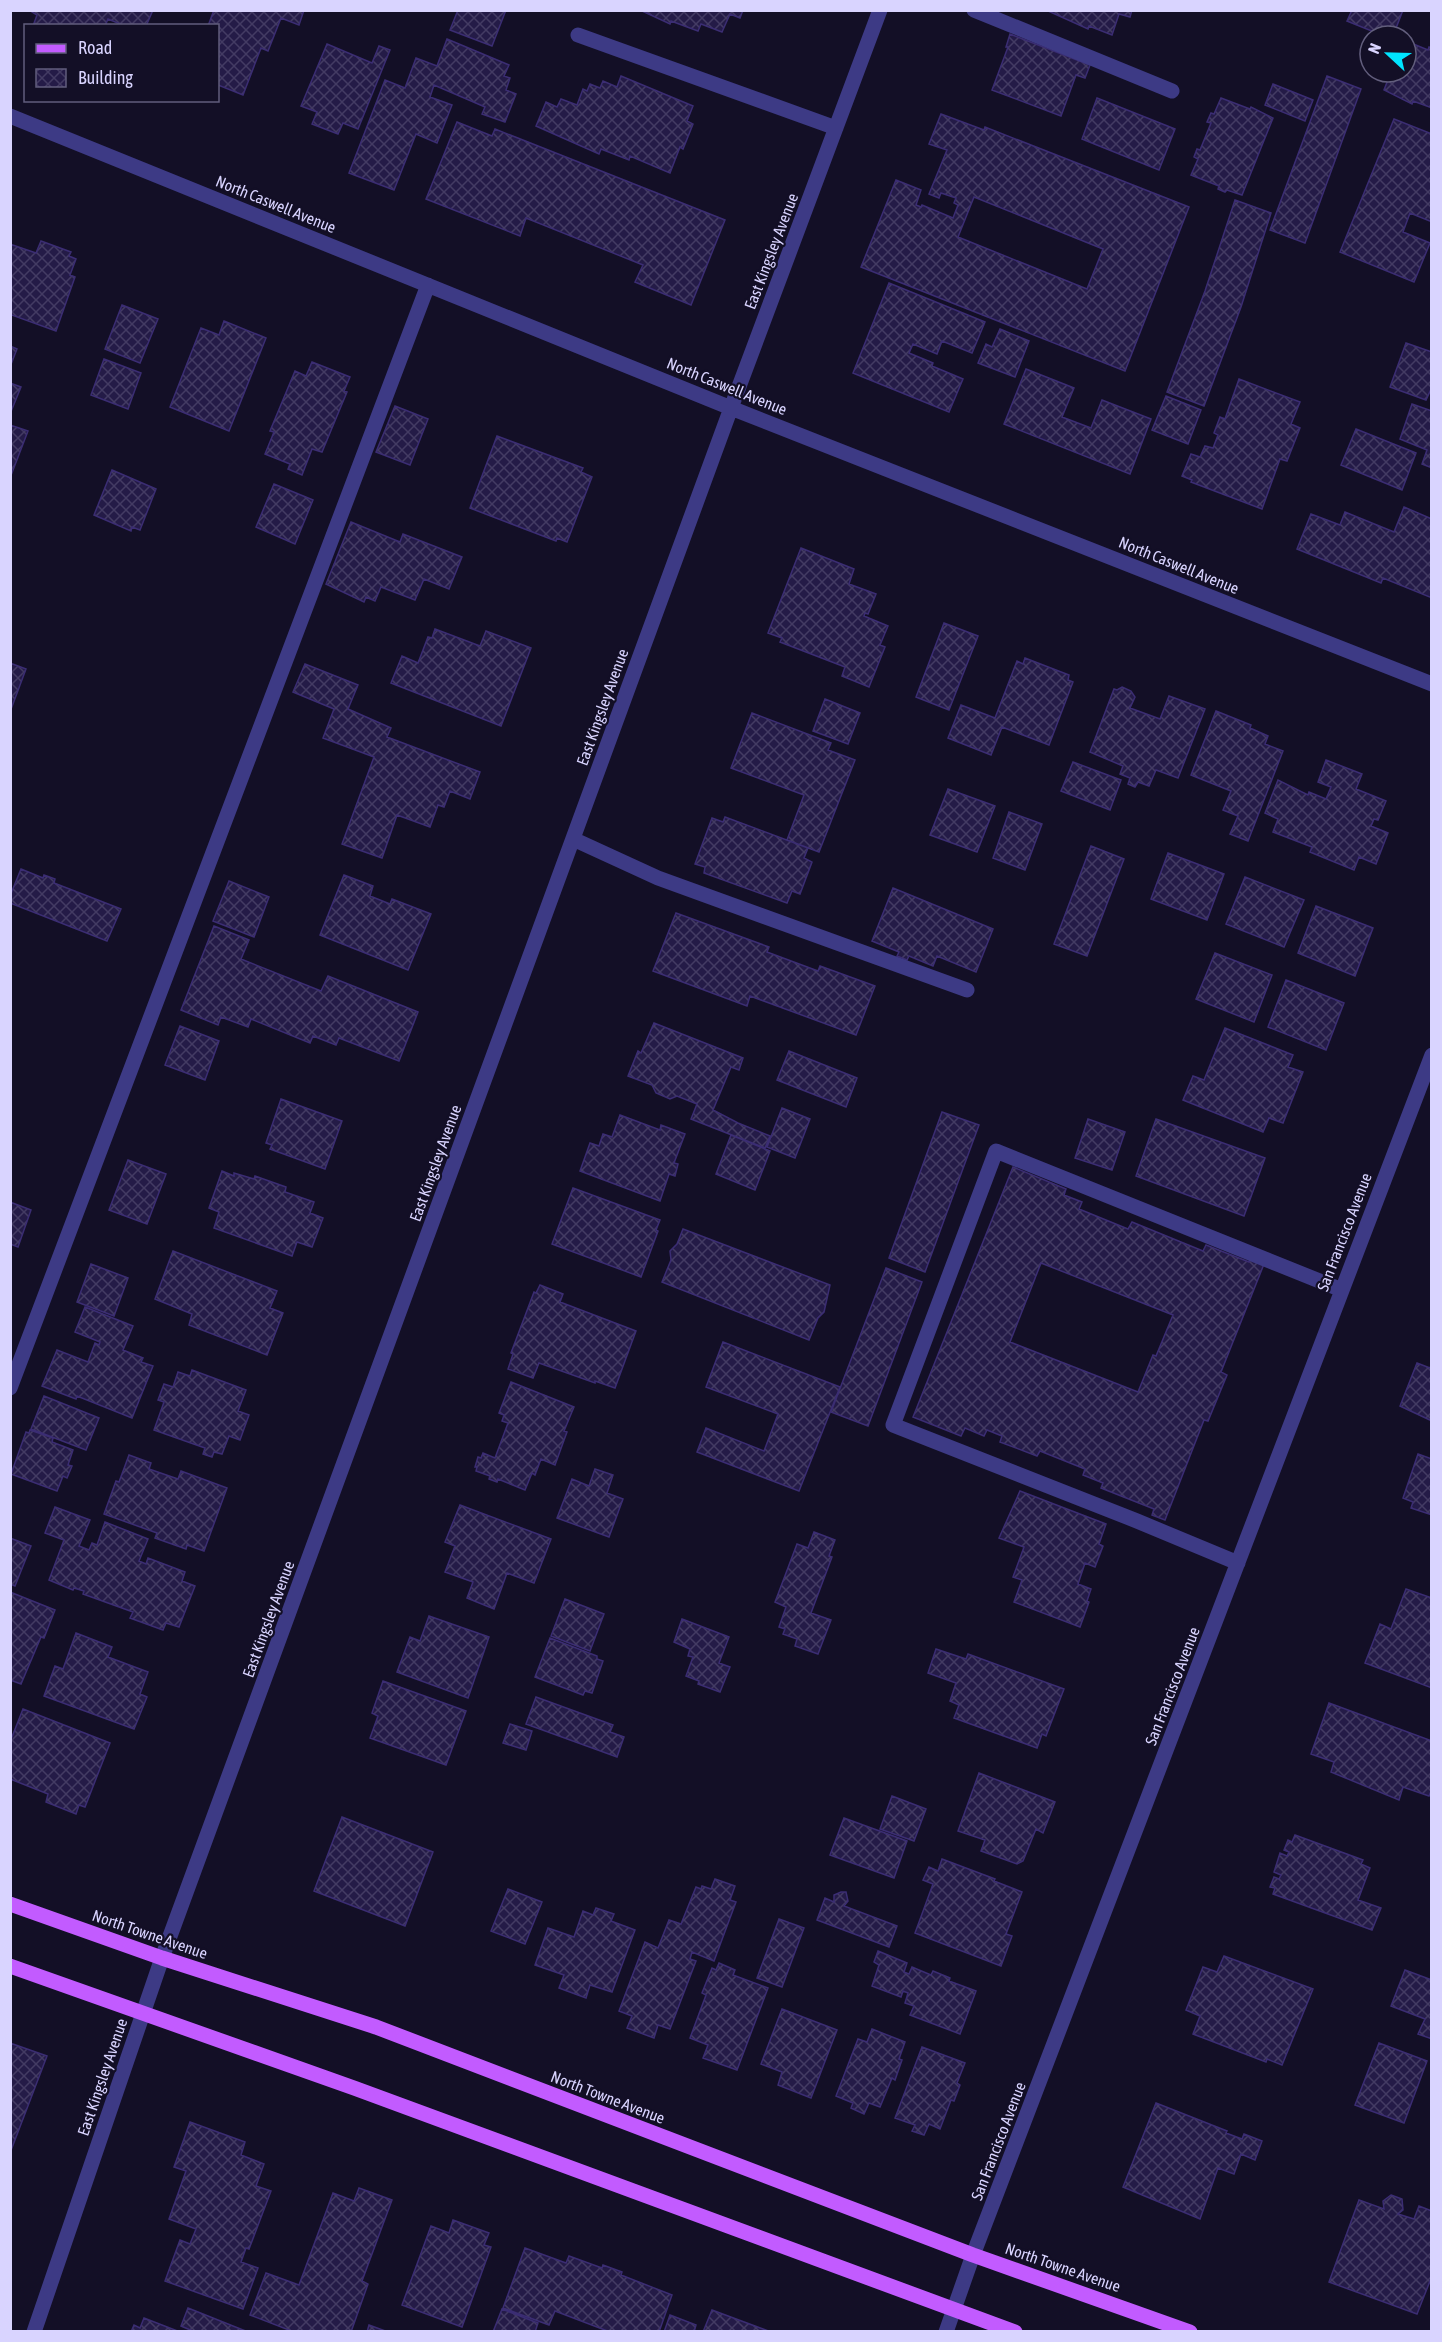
<svg xmlns="http://www.w3.org/2000/svg" width="1442" height="2342" viewBox="0 0 1442 2342" font-family="'Asap Condensed',sans-serif">
<defs>
<pattern id="building-cross-hatch" width="8" height="8" patternUnits="userSpaceOnUse" patternTransform="scale(1.5)"><rect width="8" height="8" fill="#241b47"/><path d="M0 0l8 8M0 8l8-8" fill="none" stroke="#433b63"/></pattern>
</defs>
<rect width="100%" height="100%" fill="#130f26"/>
<path fill="url(#building-cross-hatch)" stroke="#3b2d73" stroke-width="1.5" fill-rule="evenodd" d="M33 10H153L146 26H125L108 19 105 26H33L37 15 32 12Z
M214 10 262 11 304 10 299 25 281 18 268 51 261 48 243 95 218 85V26H208Z
M458 10H506L492 46 450 30Z
M640 10H743L740 18 730 14 722 32 701 24 698 31 671 21 670 24Z
M1046 10H1132L1130 17 1119 14 1112 35 1089 26 1088 29Z
M1352 10H1403L1393 36H1384L1347 21Z
M1010 34 1090 65 1085 78 1076 75 1061 116 992 90 1008 47H1006Z
M447 39 509 65 504 76 510 78 506 90 516 94 505 122 482 114 485 107 434 85 430 97 452 105 437 143 416 134 394 190 349 173 385 80 405 88 416 58 437 66Z
M1406 41 1428 50 1429 47 1432 48V108L1413 101 1412 104 1384 90 1391 72H1406Z
M327 44 372 63 379 46 390 50 358 129 343 123 338 134 312 124 317 112 301 106Z
M621 76 693 106 687 121 693 124 683 149 680 147 670 173 630 156 629 160 601 149 599 154 536 126 546 102 557 107 561 99 577 105 583 89 587 91 590 84 600 88 603 81 617 87Z
M1327 76 1361 89 1305 243 1270 230Z
M1273 84 1313 100 1305 121 1265 105Z
M1097 98 1175 129 1159 170 1082 139Z
M1221 98 1250 109 1251 107 1273 118 1242 195 1227 190 1225 192 1218 189 1219 186 1191 175 1198 159 1194 157 1197 149 1200 150 1211 123 1207 122 1211 113 1214 114Z
M941 114 984 130 985 127 1189 207 1125 371 861 267 896 180 921 190 916 205 921 207 922 205 953 218 958 205 954 203 956 198 941 193 939 198 929 194 947 150 929 144ZM974 197 1103 249 1087 289 958 237Z
M1394 119 1432 134V222L1410 213 1403 232 1430 243 1414 282 1340 252Z
M457 122 492 136 495 129 725 220 691 305 635 282 643 265 526 218 520 236 426 199Z
M1235 200 1271 213 1241 307 1204 406 1167 392 1205 291Z
M41 241 71 252 69 256 76 259 70 275 75 277 56 331 12 315 10 317V244L36 253Z
M889 283 985 322 972 353 942 341 937 354 913 344 909 353 933 363 932 366 963 379 949 412 853 373Z
M122 305 158 319 140 363 105 349Z
M224 321 266 338 229 431 170 407 201 328 219 335Z
M1000 329 1029 341 1015 377 978 363 986 344 992 347Z
M1406 343 1432 352V387L1426 400 1390 387Z
M10 346 17 349 10 367Z
M104 359 141 373 128 409 91 395Z
M312 362 350 377 344 391 347 392 322 452 312 449 302 475 288 469 290 464 265 454 274 432 270 431 295 371 306 376Z
M1026 369 1074 388 1062 417 1091 428 1102 400 1151 419 1130 474 1004 424Z
M1239 379 1300 402 1291 424 1300 428 1287 461 1280 459 1262 509 1191 482 1192 480 1182 476 1191 454 1200 457 1205 446 1213 448 1218 435 1214 433 1220 417 1225 419Z
M10 383 21 387 10 414Z
M1166 396 1201 410 1188 444 1152 430Z
M1412 404 1432 411V468L1422 464 1427 450 1400 439Z
M395 406 428 419 410 465 376 452Z
M10 425 28 431 10 478Z
M1356 429 1416 453 1402 490 1341 465Z
M497 436 583 468 581 472 592 477 567 542 557 538 556 541 470 508Z
M112 470 156 489 140 530 132 527 131 531 94 515Z
M274 484 313 500 295 544 256 527Z
M1404 507 1432 519V598L1383 578 1381 583 1297 549 1311 514 1340 525 1345 512 1394 532Z
M351 522 400 542 403 534 462 557 449 589 424 579 415 600 381 587 375 601 366 597 364 602 326 584Z
M801 548 854 569 849 584 876 594 868 614 865 613 864 616 888 626 880 645 885 647 869 687 842 676 845 667 780 642 782 638 768 633Z
M944 623 978 636 949 710 916 697Z
M435 629 480 646 486 631 531 648 501 726 391 683 402 656 418 663 428 637 432 638Z
M1025 658 1069 675 1068 680 1073 682 1049 745 1002 727 991 755 948 738 961 705 995 718 1017 661 1023 664Z
M10 663 26 669 10 712Z
M305 664 358 685 348 709 391 728 387 737 480 772 470 799 450 791 444 807 438 805 430 827 397 815 382 858 342 844 374 757 323 738 334 709 293 692Z
M1122 687 1131 691 1135 697 1130 708 1160 719 1169 696 1205 709 1178 778 1156 770 1149 786 1138 782 1135 787 1128 784 1130 778 1120 774 1123 766 1090 752 1114 689 1117 690Z
M825 699 860 713 848 744 813 731Z
M1216 711 1251 725 1250 728 1268 736 1265 744 1283 751 1248 841 1230 834 1238 816 1223 810 1231 791 1191 775Z
M752 713 831 743 828 750 855 760 819 852 787 840 804 795 731 768Z
M1326 760 1362 774 1356 789 1386 801 1378 820 1374 819 1371 826 1388 833 1376 864 1359 857 1354 870 1310 852 1312 847 1273 832 1278 819 1265 813 1278 780 1308 795 1309 792 1326 799 1331 787 1318 782Z
M1073 762 1121 780 1110 810 1061 791Z
M948 789 995 806 977 852 930 835Z
M1009 812 1042 824 1025 870 993 858Z
M725 817 808 848 804 858 812 862 800 894 792 891 787 903 704 873 705 867 695 864 712 818 723 822Z
M1091 846 1124 859 1087 956 1054 944Z
M1168 853 1224 874 1207 920 1151 899Z
M21 869 43 878 44 875 55 879 54 883 121 909 107 941 10 903V896Z
M344 875 373 886 370 896 390 904 392 899 431 914 408 970 320 935Z
M1245 877 1304 900 1284 947 1226 924Z
M229 881 269 897 254 937 213 921Z
M893 888 993 929 976 972 937 956 933 966 909 956 907 960 897 956 899 952 872 941Z
M1316 906 1373 928 1355 976 1298 953Z
M676 913 769 947 767 952 818 971 820 966 875 986 856 1035 750 996 747 1006 653 971Z
M214 926 249 940 241 959 321 991 328 976 418 1012 399 1061 339 1038 336 1045 313 1036 310 1043 251 1019 248 1027 221 1017 218 1025 181 1010Z
M1215 953 1272 975 1254 1022 1196 999Z
M1286 980 1344 1003 1326 1050 1268 1027Z
M654 1023 743 1058 739 1070 731 1067 713 1110 738 1123 770 1136 765 1148 691 1119 697 1104 677 1096 670 1099 656 1093 652 1085 628 1076 638 1051 641 1053Z
M180 1026 219 1041 205 1080 165 1065Z
M1225 1028 1293 1055 1288 1067 1303 1072 1283 1123 1269 1118 1263 1132 1183 1100 1193 1076 1204 1080Z
M789 1051 857 1078 846 1107 777 1080Z
M281 1099 342 1121 325 1169 270 1149 272 1145 266 1143Z
M782 1108 810 1119 795 1158 767 1147Z
M942 1112 979 1125 925 1272 889 1258Z
M620 1115 660 1130 661 1125 685 1134 674 1163 678 1164 675 1176 669 1174 660 1201 580 1171 590 1143 599 1146 603 1134 612 1137Z
M1088 1119 1125 1132 1112 1170 1075 1158Z
M1156 1119 1265 1158 1244 1216 1136 1176Z
M731 1135 770 1151 755 1190 716 1174Z
M128 1160 166 1174 147 1224 109 1210Z
M1013 1167 1066 1189 1064 1195 1082 1202 1079 1209 1128 1229 1132 1222 1203 1251 1206 1245 1249 1262 1250 1259 1264 1264 1221 1372 1227 1375 1208 1421 1204 1420 1165 1520 1152 1515 1154 1509 1101 1488 1103 1483 1083 1475 1085 1469 1040 1451 1037 1456 1000 1442 1002 1436 987 1430 984 1436 965 1428 961 1436 913 1417ZM1041 1263 1173 1315 1156 1356 1153 1355 1138 1392 1010 1342Z
M222 1171 234 1176V1173L254 1179 255 1176 286 1187 285 1192 314 1202 310 1213 323 1218 312 1247 297 1242 292 1256 214 1228 219 1212 209 1208Z
M573 1188 660 1220 656 1230 658 1231 641 1277 552 1244Z
M10 1202 31 1210 18 1247 10 1244Z
M683 1229 830 1285 824 1312 818 1318 809 1340 662 1282 671 1260 670 1251 677 1244Z
M173 1251 277 1291 270 1308 283 1313 267 1355 189 1325 192 1314 155 1299Z
M91 1264 128 1278 114 1316 77 1302Z
M886 1268 922 1282 868 1426 831 1412Z
M540 1285 563 1294 560 1302 636 1331 615 1388 595 1381V1383L539 1363 533 1378 508 1369 513 1354 511 1353 534 1292 536 1293Z
M85 1307 133 1326 123 1350 143 1358 141 1362 153 1366 132 1418 77 1396 76 1399 42 1386 57 1350 88 1362 95 1343 99 1345 100 1342 75 1332Z
M723 1342 840 1387 799 1491 697 1452 706 1428 764 1451 778 1414 706 1387Z
M1417 1363 1430 1368 1432 1363V1421L1400 1406Z
M192 1370 246 1390 238 1411 249 1415 240 1440 229 1436 222 1454 214 1452 212 1457 203 1454 205 1448 154 1430 164 1402 158 1400 164 1384 173 1387 178 1372 190 1376Z
M511 1382 574 1407 564 1431 567 1432 555 1465 541 1459 535 1475 532 1473 525 1490 498 1479 497 1482 489 1479 490 1476 476 1471 477 1467H475L478 1457 481 1458 483 1453 495 1458 508 1423 502 1421 504 1415 499 1413Z
M44 1396 99 1418 86 1450 31 1429Z
M30 1430 53 1438 52 1442 73 1450 68 1465 72 1466 67 1478 63 1476 57 1491 11 1474 26 1432 29 1433Z
M1418 1454 1432 1459V1515L1411 1508 1413 1502 1403 1498Z
M129 1455 151 1463 149 1469 178 1479 181 1471 227 1488 204 1551 187 1545 186 1549 155 1538 157 1533 104 1514 116 1481 119 1482Z
M595 1469 613 1475 607 1493 623 1499 609 1537 557 1518 572 1479 589 1486Z
M1020 1491 1106 1524 1099 1544 1103 1546 1095 1567 1085 1563 1078 1584 1091 1589 1087 1601 1089 1602 1080 1627 1014 1602 1022 1580 1013 1577 1024 1547 999 1538Z
M460 1505 551 1539 534 1583 507 1573 494 1609 467 1598 473 1582 445 1572 455 1546 445 1542Z
M55 1507 90 1520 79 1546 89 1550 92 1543 97 1545 105 1522 148 1539 139 1561 146 1564 148 1558 185 1572 182 1581 195 1586 179 1627 166 1623 163 1630 130 1618 133 1612 83 1594 84 1591 74 1588 73 1590 49 1580 64 1540 45 1533Z
M814 1532 835 1540 829 1556 832 1557 811 1613 831 1620 818 1654 795 1646 797 1639 783 1634 785 1629 779 1627 786 1607 775 1602 797 1544 808 1548Z
M10 1538 31 1546 15 1586 10 1584Z
M1406 1589 1432 1598V1688L1365 1663 1380 1624 1391 1629Z
M10 1592 55 1610 44 1638 41 1637 21 1684 10 1680Z
M565 1599 604 1614 590 1651 551 1636Z
M429 1616 489 1637 468 1698 397 1672 410 1637 420 1641Z
M682 1619 729 1637 719 1663 730 1667 720 1692 698 1684 699 1681 686 1676 693 1657 688 1656 690 1649 674 1642Z
M76 1633 112 1647 108 1657 148 1672 140 1694 147 1697 134 1729 44 1696 55 1666 63 1669Z
M550 1638 597 1656V1659L603 1661 592 1693 585 1691 583 1695 535 1677Z
M936 1649 966 1659 968 1654 1064 1689 1046 1736 1042 1734 1037 1748 954 1718 959 1705 950 1701 956 1683 928 1673Z
M383 1681 466 1711 446 1765 370 1738 378 1716 372 1713Z
M536 1697 613 1725 610 1732 624 1737 617 1757 526 1724Z
M1329 1703 1432 1741V1789L1429 1796 1403 1787 1399 1800 1331 1772 1334 1762 1311 1754Z
M23 1709 110 1743 85 1807 79 1805 76 1814 46 1802 48 1794 10 1779V1742Z
M510 1724 532 1731 526 1750 503 1743Z
M979 1773 1055 1802 1043 1833 1036 1829 1023 1861 1017 1864 981 1851 985 1840 958 1831Z
M892 1796 926 1809 914 1841 880 1829Z
M342 1817 433 1852 405 1926 314 1891Z
M844 1818 907 1841 894 1878 830 1855Z
M1295 1835 1363 1860 1361 1864 1370 1868 1358 1900 1381 1908 1372 1930 1273 1894 1275 1888 1270 1887 1274 1877 1279 1879 1281 1875 1274 1872 1280 1853 1287 1856 1289 1852 1284 1850 1288 1840 1292 1842Z
M942 1859 995 1879 994 1881 1022 1892 1006 1934 1012 1936 1001 1966 915 1933 933 1884 923 1880 929 1867 938 1871Z
M715 1879 735 1886 730 1900 736 1902 714 1961 692 1952 690 1959 696 1961 670 2029 658 2025 654 2038 627 2028 632 2016 619 2011 645 1942 658 1948 669 1920 681 1924 696 1887 701 1889 702 1886 711 1889Z
M508 1889 542 1902 525 1944 491 1931Z
M841 1892H846L848 1901 844 1906 897 1926 889 1947 817 1920 825 1898 834 1902V1895Z
M596 1908 614 1914 611 1921 635 1930 612 1992 590 1985 586 1998 559 1988 564 1975 535 1965 548 1928 574 1937 583 1911 593 1915Z
M779 1919 804 1928 782 1987 757 1978Z
M878 1951 907 1963 904 1972 909 1974 912 1967 931 1975 933 1971 950 1978 949 1981 976 1991 960 2034 910 2015 914 2006 905 2003 908 1993 903 1991 901 1997 872 1986 879 1965 874 1962Z
M1224 1956 1313 1989 1282 2065 1267 2059 1266 2062 1193 2034 1200 2016 1186 2010 1203 1967 1217 1972Z
M719 1963 735 1970 733 1975 768 1988 737 2070 703 2058 708 2045 690 2038 706 1995 702 1993 712 1968 716 1970Z
M1405 1970 1432 1980V2039L1418 2034 1425 2019 1391 2006Z
M782 2009 837 2030 811 2098 778 2085 782 2072 761 2064Z
M872 2029 905 2042 899 2059 902 2060 895 2080 892 2078 880 2107 869 2103 864 2114 851 2108 853 2103 836 2096 858 2039 867 2042Z
M10 2043 47 2056 10 2153Z
M1379 2043 1427 2061 1404 2123 1355 2105Z
M922 2047 965 2063 957 2083 960 2085 954 2101 951 2100 940 2129 929 2124 924 2135 912 2131 915 2125 895 2118Z
M1156 2103 1227 2131 1226 2133 1242 2139 1244 2134 1262 2141 1255 2160 1241 2154 1234 2174 1218 2168 1200 2219 1123 2187Z
M190 2122 245 2142 241 2155 264 2164 256 2186 271 2191 249 2249 246 2248 241 2262 258 2268 243 2309 165 2281 180 2240 190 2244 196 2229 169 2219 186 2171 174 2167Z
M359 2188 392 2200 362 2281 368 2284 351 2332H294L250 2315 266 2273 299 2285 333 2193 354 2201Z
M1391 2195 1402 2199 1403 2210 1398 2214 1414 2219 1419 2206 1432 2211V2276L1417 2314 1329 2282 1359 2200 1384 2209 1383 2201Z
M453 2220 489 2233 484 2245 491 2247 462 2327 402 2305 431 2226 449 2233Z
M525 2248 566 2263 569 2256 602 2268 603 2265 622 2272 621 2275 672 2295 659 2332H610L555 2311 549 2325 503 2308Z
M188 2308 248 2332H195L181 2326Z
M502 2309 538 2323 535 2332H493Z
M712 2310 771 2332H703Z
M670 2315 696 2325 694 2332H664Z
M144 2318 180 2332H131L134 2325 140 2328Z
M369 2325 388 2332H367Z"/>
<g fill="none" stroke-linecap="round" stroke-linejoin="round">
<path stroke="#3d3a85" stroke-width="15" d="M974 10 1172 91
M578 35 836 128
M10 116 731 408 1432 684
M573 839 658 878 967 990
M10 1388 428 285
M1238 1563 1137 1521 893 1425 996 1151 1342 1290
M34 2332 162 1958 731 408 880 10
M946 2332 973 2255 1432 1055"/>
<path stroke="#c25bff" stroke-width="15" d="M10 1904 162 1958 376 2027 973 2255 1190 2332
M10 1966 354 2088 1015 2332"/>
</g>
<g text-anchor="middle" dominant-baseline="central" stroke-width="4.5" stroke-linejoin="round" paint-order="stroke">
<g font-size="16" fill="#d9d4ff" stroke="#130f26">
<text transform="translate(276 204) rotate(22)">North Caswell Avenue</text>
<text transform="translate(771 251) rotate(-69)">East Kingsley Avenue</text>
<text transform="translate(727 386) rotate(22)">North Caswell Avenue</text>
<text transform="translate(1179 565) rotate(22)">North Caswell Avenue</text>
<text transform="translate(602 707) rotate(-70)">East Kingsley Avenue</text>
<text transform="translate(435 1163) rotate(-70)">East Kingsley Avenue</text>
<text transform="translate(1344 1232) rotate(-69)">San Francisco Avenue</text>
<text transform="translate(268 1619) rotate(-70)">East Kingsley Avenue</text>
<text transform="translate(1172 1686) rotate(-69)">San Francisco Avenue</text>
<text transform="translate(150 1934) rotate(19)">North Towne Avenue</text>
<text transform="translate(102 2077) rotate(-71)">East Kingsley Avenue</text>
<text transform="translate(608 2097) rotate(21)">North Towne Avenue</text>
<text transform="translate(998 2141) rotate(-69)">San Francisco Avenue</text>
<text transform="translate(1063 2267) rotate(19)">North Towne Avenue</text>
</g>
</g>
<rect width="1442" height="2342" fill="none" stroke="#d9d4ff" stroke-width="24"/>
<rect x="24" y="24" width="195" height="78" fill="#130f26" stroke="#625e7d" stroke-width="1.5"/>
<rect x="36" y="44" width="30" height="9" fill="#c25bff" stroke="#625e7d" stroke-width="1.5"/>
<text x="78" y="54" font-size="18" fill="#d9d4ff">Road</text>
<rect x="36" y="69" width="30" height="18" fill="url(#building-cross-hatch)" stroke="#625e7d" stroke-width="1.5"/>
<text x="78" y="84" font-size="18" fill="#d9d4ff">Building</text>
<g transform="translate(1388 54) rotate(292)"><circle r="28" fill="#130f26" stroke="#625e7d" stroke-width="1.5"/>
<path d="M0-4.5L10 22L0 15L-10 22Z" fill="#00e5ff"/>
<text y="-9" font-size="16" font-weight="bold" text-anchor="middle" fill="#d9d4ff">N</text>
</g>
</svg>
